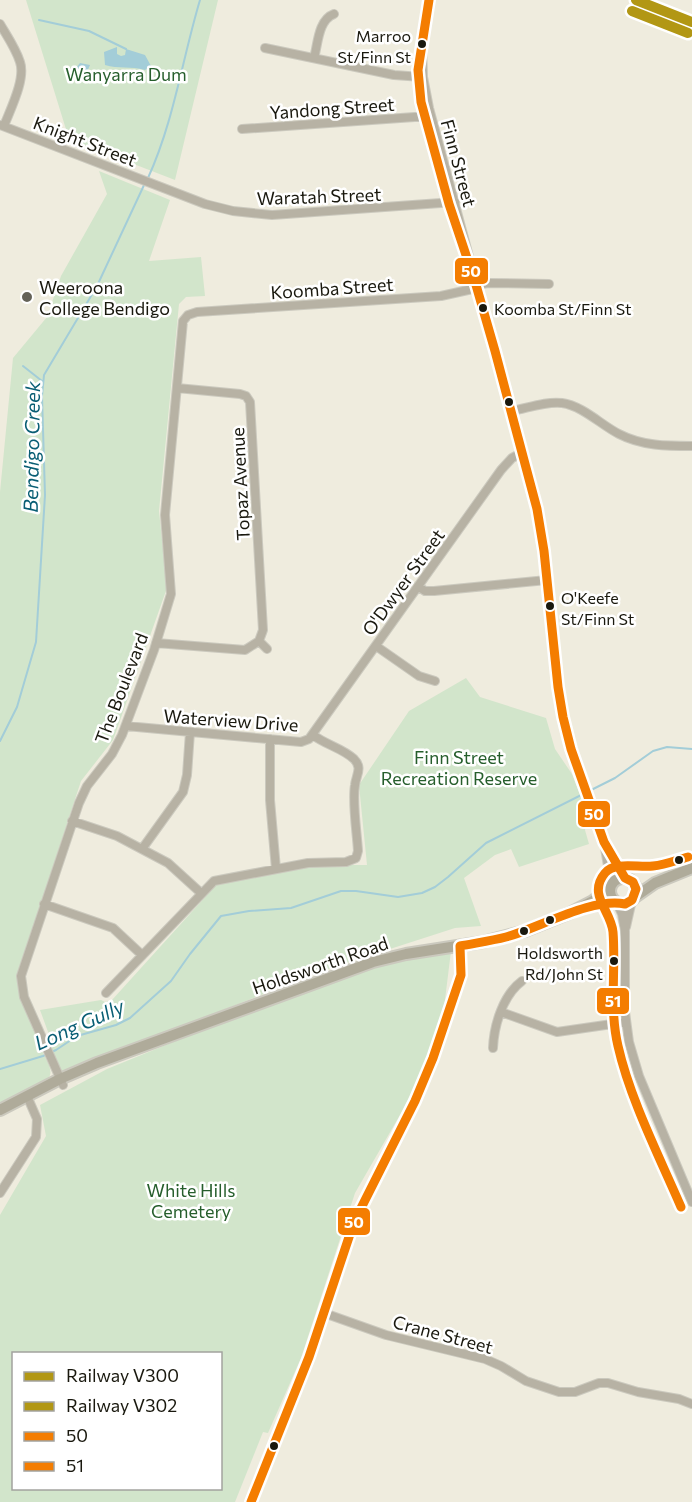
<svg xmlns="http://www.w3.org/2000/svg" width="692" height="1502" viewBox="0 0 692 1502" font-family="Commissioner,sans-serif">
<rect width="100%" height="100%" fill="#efecde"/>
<path fill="#d2e5cb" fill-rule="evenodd" d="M26 0H218L175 180 69 139Z
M99 171 170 200 149 261 201 257 205 296 186 297 179 304 159 511 167 588 113 740 81 781 19 970C15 997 32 1023 42 1047L41 1049C45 1059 55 1070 48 1079L0 1106V492L13 358 47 317 61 276 107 194Z
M466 678 480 697 546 718 555 749 572 774 586 810 587 819 585 830 589 844 519 867 511 849 495 855 464 878 481 926 455 928 328 969 64 1072 61 1071 48 1043 51 1040 40 1010 101 1000 105 1002 112 1000 217 884 319 865H367L359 785 409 711Z
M451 951 441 1032 404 1108 355 1193 301 1358 268 1433 263 1432 235 1502H0V1215L46 1136 40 1105 107 1069 200 1031 387 962ZM14 1354H220V1488H14Z"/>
<path fill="#a3cdd8" d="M117 47V54L121 56 125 55 126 49 145 55 151 66 145 70C131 66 118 69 105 65L104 52Z
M80 63 90 65 86 74 82 78 76 68Z"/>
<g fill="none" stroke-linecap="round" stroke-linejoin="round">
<path stroke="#a3cdd8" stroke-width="2" d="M39 20 89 31 126 49
M148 178C174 121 182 60 200 0
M23 366 42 381
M0 741 17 707 36 642 45 495 42 396 44 375 97 286 145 183
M0 1069 43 1056 56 1050 77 1036 116 1025 130 1018 171 981 190 954 221 916 249 911 291 908 341 891H356L398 897 422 893 435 887 448 877 486 843 615 778 653 751 667 747 692 749"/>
<defs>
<path id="minor" d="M0 24C7 36 16 49 20 62 26 79 10 110 4 126
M265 48 394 75 422 77
M422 48 423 77 429 108 537 509 544 551 561 708 570 745 604 842 611 884
M421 52 429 0
M314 58C318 44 318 20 334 14
M418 67V84L422 110 457 230
M0 125 205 204 233 211 272 215 455 202
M242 129 429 116
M476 285 488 283 549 284
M512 411C528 408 546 401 562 403 583 406 601 425 619 434 642 446 667 446 692 446
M419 587 425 591H434L547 580
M259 641 267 649
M156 643 245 650 259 641 263 630 250 402 246 396 240 394 177 388
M376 646 419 676 435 681
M126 726 301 742 309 739 501 470 512 458 523 452
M270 739V800L276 869
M72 821 117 836 168 863 201 893
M142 849 183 792 187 775 190 732
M608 849 625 878
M617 903 622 914 625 931V1012L629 1042 639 1076 692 1202
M44 904 113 928 142 955
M626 927 632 900
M106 993 214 881 308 863 346 862 356 858 358 851C357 833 352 802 355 785 356 775 363 768 354 759 342 748 326 745 313 735
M501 1012 557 1032 626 1022
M493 1048C494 1025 503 995 522 981
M63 1085 24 997 21 976 79 803 87 786 112 754 122 735 154 650 171 594 165 515 183 321 188 315 197 312 441 296 477 288
M0 1193 36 1137 37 1119 27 1096
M324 1313 386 1335 485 1359 501 1366 526 1381 559 1392H575L599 1383H608L638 1392 679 1399 692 1404
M251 1502 309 1357 354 1222 415 1101 433 1058 461 975 460 946"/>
<path id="major" d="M610 891a13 13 0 1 1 26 0a13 13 0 1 1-26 0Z
M635 897 655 883 692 868
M0 1110 60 1079 97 1063 373 962 406 954 483 942 525 931 570 913 593 901 610 887"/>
</defs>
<use href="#minor" stroke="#cbc9be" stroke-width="10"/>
<use href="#major" stroke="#cbc9be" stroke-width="14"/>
<use href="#minor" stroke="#b7b2a4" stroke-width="8"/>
<use href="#major" stroke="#afab9a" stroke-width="10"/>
<defs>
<path id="bus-1" d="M429 0 418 70 421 102 449 204 476 285 495 351 537 509 544 551 558 687 563 717 571 749 604 842 625 878 633 882 636 889 632 900 625 904C592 897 539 928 506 937 491 941 475 943 460 946
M251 1502 309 1357 354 1222 415 1101 433 1058 461 975 460 946"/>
<path id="bus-2" d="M681 1207C659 1156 630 1099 618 1046 609 1008 616 970 613 932 611 910 587 895 605 873 615 861 639 868 653 866 665 865 677 860 688 857"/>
</defs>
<use href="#bus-1" stroke="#fff" stroke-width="14"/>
<use href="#bus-2" stroke="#fff" stroke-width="14"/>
<use href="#bus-1" stroke="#f47d01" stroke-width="9"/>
<use href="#bus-2" stroke="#f47d01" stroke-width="9"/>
<defs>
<path id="rail-1" d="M636 0 692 22"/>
<path id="rail-2" d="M632 11 688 33"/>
</defs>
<use href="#rail-1" stroke="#fff" stroke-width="15"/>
<use href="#rail-2" stroke="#fff" stroke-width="15"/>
<use href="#rail-1" stroke="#b29714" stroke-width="10"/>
<use href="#rail-2" stroke="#b29714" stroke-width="10"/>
</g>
<g fill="#19180e" stroke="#fff" stroke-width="2">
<circle cx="422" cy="44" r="5"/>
<circle cx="483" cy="308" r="5"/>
<circle cx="509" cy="402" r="5"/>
<circle cx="550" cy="606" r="5"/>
<circle cx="679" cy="860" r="5"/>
<circle cx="550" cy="920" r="5"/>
<circle cx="524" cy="931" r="5"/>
<circle cx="614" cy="961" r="5"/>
<circle cx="274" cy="1446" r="5"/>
</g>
<circle fill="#646257" stroke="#fff" stroke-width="2" cx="27" cy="297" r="6"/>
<g text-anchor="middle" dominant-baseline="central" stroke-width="5" stroke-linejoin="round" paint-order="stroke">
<g font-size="16" fill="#19180e" stroke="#fff" text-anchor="end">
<text x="411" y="35">Marroo<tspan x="411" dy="21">St/Finn St</tspan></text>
<text x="494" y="308" text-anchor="start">Koomba St/Finn St</text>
<text x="561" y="597" text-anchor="start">O'Keefe<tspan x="561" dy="21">St/Finn St</tspan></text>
<text x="603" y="952">Holdsworth<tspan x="603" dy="21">Rd/John St</tspan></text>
</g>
<g font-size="18" fill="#265e2c" stroke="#fff">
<text x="126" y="74">Wanyarra Dum</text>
<text x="459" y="757">Finn Street<tspan x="459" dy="21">Recreation Reserve</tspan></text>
<text x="191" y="1190">White Hills<tspan x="191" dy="21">Cemetery</tspan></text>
</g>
<g font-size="18" fill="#19180e" stroke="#fff">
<text transform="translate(332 108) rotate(-4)">Yandong Street</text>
<text transform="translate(85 141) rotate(21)">Knight Street</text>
<text transform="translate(459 163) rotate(75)">Finn Street</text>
<text transform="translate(319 196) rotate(-2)">Waratah Street</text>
<text transform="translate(332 288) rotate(-4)">Koomba Street</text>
<text transform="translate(240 484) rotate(-93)">Topaz Avenue</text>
<text transform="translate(403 582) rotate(-54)">O'Dwyer Street</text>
<text transform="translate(121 688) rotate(-69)">The Boulevard</text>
<text transform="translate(231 720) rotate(4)">Waterview Drive</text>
<text transform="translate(320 965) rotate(-19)">Holdsworth Road</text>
<text transform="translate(443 1334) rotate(15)">Crane Street</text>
</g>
<g font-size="18" fill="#19180e" stroke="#fff" text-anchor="start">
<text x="39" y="287">Weeroona<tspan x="39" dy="21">College Bendigo</tspan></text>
</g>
<g font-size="20" font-style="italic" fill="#095e74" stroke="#fff">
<text transform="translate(31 447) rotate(-89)">Bendigo Creek</text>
<text transform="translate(79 1024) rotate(-24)">Long Gully</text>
</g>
</g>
<g stroke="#fff" stroke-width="2">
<rect x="454" y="257" width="35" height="28" rx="6" fill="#f47d01"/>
<rect x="577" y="800" width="34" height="28" rx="6" fill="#f47d01"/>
<rect x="596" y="987" width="34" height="28" rx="6" fill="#f47d01"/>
<rect x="337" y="1207" width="34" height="29" rx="6" fill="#f47d01"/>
</g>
<g font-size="16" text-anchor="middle" font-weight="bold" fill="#fff">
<text x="471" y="277">50</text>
<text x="594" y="820">50</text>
<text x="613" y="1007">51</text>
<text x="354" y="1228">50</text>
</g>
<rect x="12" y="1352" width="210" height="138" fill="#ffffff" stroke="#a3a39f" stroke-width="1.5"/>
<rect x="24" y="1372" width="30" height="9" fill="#b29714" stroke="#a3a39f" stroke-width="1.5"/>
<text x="66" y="1382" font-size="18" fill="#19180e">Railway V300</text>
<rect x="24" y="1402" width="30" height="9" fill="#b29714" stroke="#a3a39f" stroke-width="1.5"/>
<text x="66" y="1412" font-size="18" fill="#19180e">Railway V302</text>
<rect x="24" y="1432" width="30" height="9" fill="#f47d01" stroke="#a3a39f" stroke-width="1.5"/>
<text x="66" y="1442" font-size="18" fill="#19180e">50</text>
<rect x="24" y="1462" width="30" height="9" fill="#f47d01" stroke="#a3a39f" stroke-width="1.5"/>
<text x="66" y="1472" font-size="18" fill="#19180e">51</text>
</svg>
